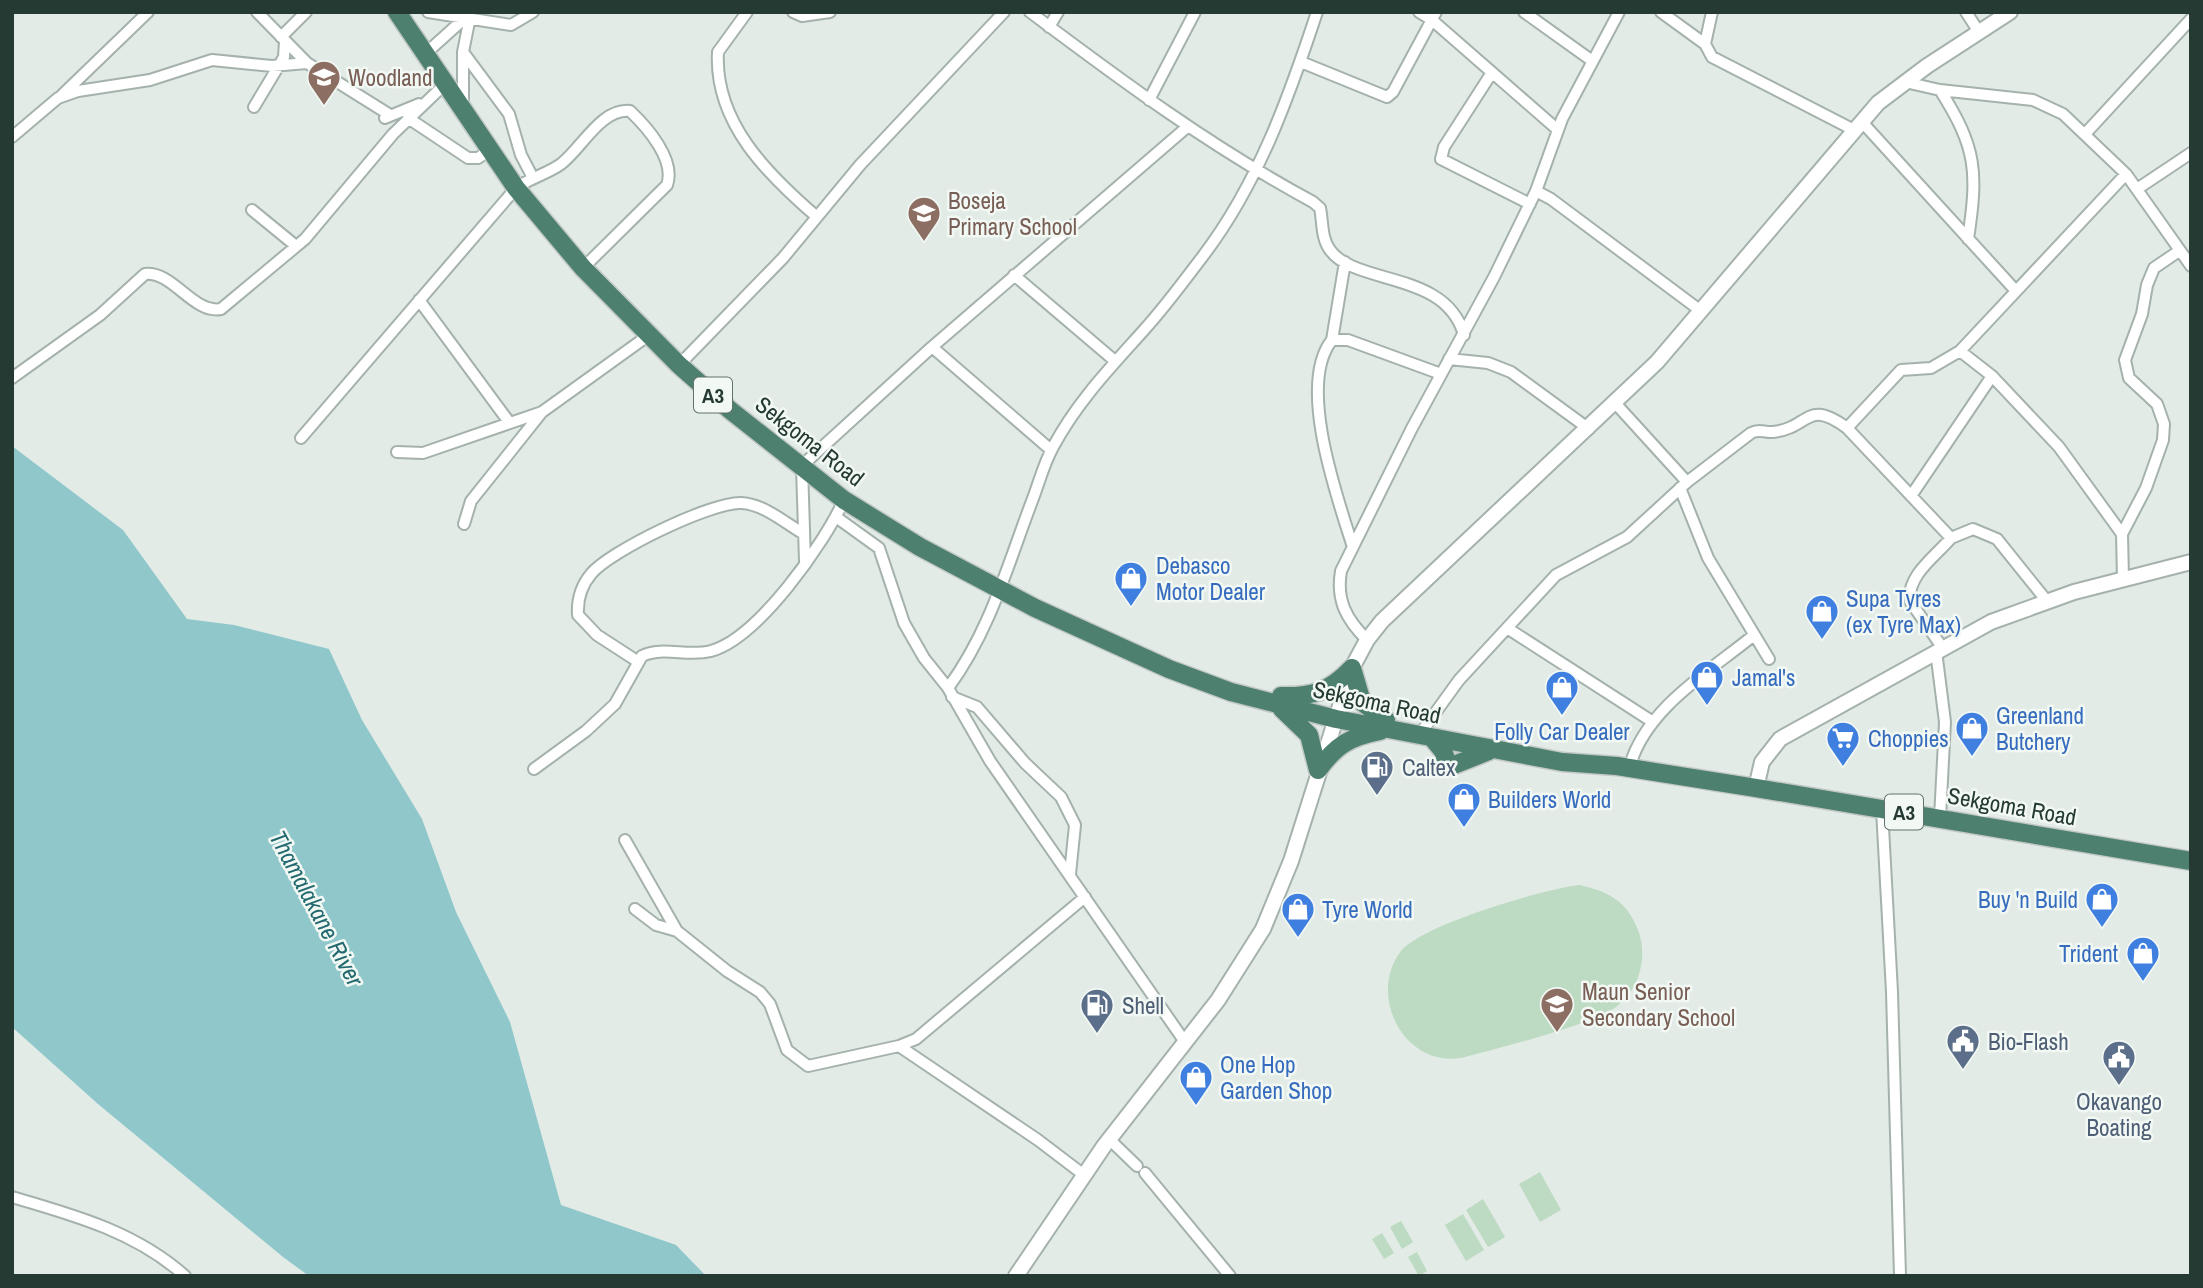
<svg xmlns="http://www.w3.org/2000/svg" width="2203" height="1288" viewBox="0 0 2203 1288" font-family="'Archivo Narrow',sans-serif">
<rect width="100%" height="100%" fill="#e2ebe6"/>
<path fill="#bddac2" d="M1579 885C1608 891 1627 901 1638 930 1648 956 1640 990 1616 1007 1591 1025 1499 1048 1465 1057 1406 1071 1366 996 1401 951 1421 925 1544 889 1579 885Z
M1540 1172 1561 1210 1540 1222 1519 1184Z
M1483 1199 1505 1237 1488 1247 1466 1210Z
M1463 1214 1484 1250 1466 1261 1445 1225Z
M1401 1221 1413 1242 1402 1249 1390 1227Z
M1382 1233 1394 1253 1384 1259 1372 1239Z
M1417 1252 1427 1271 1419 1276 1408 1257Z"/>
<path fill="#8fc7cb" d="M12 446 123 530 187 619 234 625 329 649 362 720 422 819 456 912 510 1022 561 1205 676 1245 706 1276H309L283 1257 98 1104 12 1027Z"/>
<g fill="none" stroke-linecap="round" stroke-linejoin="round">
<defs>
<path id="minor" d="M257 12 307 63 390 115
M428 12 511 25 533 12
M747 12 718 52C714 122 767 174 817 217
M793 12 802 16 830 12
M1030 12C1122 81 1211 147 1313 202L1320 208C1323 222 1321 238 1330 250 1356 286 1446 270 1464 335
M1419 12 1432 20 1558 130
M1524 12 1591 60
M1661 12 1705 44
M1712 12 1705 44 1712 57 1854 130
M1966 12 1979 32
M1049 27 1058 12
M281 37 306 12
M463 52 509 114 521 155 532 176
M425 54 466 17
M1301 62 1387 97 1393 92 1436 12
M1491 74 1444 147 1441 159 1530 204
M1905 82 1940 90 2033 100 2063 114 2126 174 2191 266
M1940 90C1977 148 1978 172 1968 239
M62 95 148 12
M1149 100 1195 12
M463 105V52L470 17
M254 107 284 57 285 41
M385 118 419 104
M408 118 468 158H478L490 150
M1862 122 2016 291
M2085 134 2191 19
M12 137 58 98 78 91 150 80 212 60 272 66 307 63
M2137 189 2191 153
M1536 191 1551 199 1701 311
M252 210 296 246
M1014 275 1115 361
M419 300 509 422
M1332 340 1345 262
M932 347 1051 450
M1960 351 1992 376 2059 447 2122 534 2123 579
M1449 359 1488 363 1511 372 1589 429
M679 365 783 258 860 165 1004 12
M12 378 100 315 145 274C173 271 193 314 221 309L305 239 393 134 444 85
M1616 404 1687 482
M1847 428 1901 370 1931 368 1960 351 2126 174
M301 438 516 188C530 178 547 174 561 164 582 148 601 108 630 111 647 127 676 160 667 185L583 268
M397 452 423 453 542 412
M1680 488 1708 558 1769 659
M1911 496 1992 376
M836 517 879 548 904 623 924 658 948 688 990 761 1185 1042
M464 524 471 501 542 412 649 335
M2122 534 2146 488 2163 440 2164 424 2157 404 2129 378 2125 360 2142 314 2147 285 2154 268 2179 251
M1951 538 1973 529 1997 539 2046 600
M1352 544C1336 494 1297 383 1332 340H1348L1441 374
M805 561 802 467 807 461 932 347 1186 128
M1507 628 1653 722
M1367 640C1346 619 1336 600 1341 571L1412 428 1494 277 1536 191 1562 119 1619 12
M1936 651 1945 722 1940 818
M637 661 597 635 578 615C577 599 581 586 591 574 610 551 711 502 741 503 764 504 785 523 804 534
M948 688C990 631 1007 567 1032 501 1039 483 1044 463 1053 447 1077 402 1110 368 1144 330 1165 307 1184 281 1203 256 1258 184 1289 97 1317 12
M952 697 977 707 1025 763 1061 797 1075 825 1070 874
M1425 727 1459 680 1556 575 1627 537 1687 482 1751 433C1760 428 1764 433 1773 432 1810 428 1806 398 1847 428L1951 538C1936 556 1907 575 1910 601L1942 647
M534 769 586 731 615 704 642 656C662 646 688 657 711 651 758 638 824 544 844 500
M1629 769C1644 709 1709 672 1754 635
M1882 809 1892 992 1900 1276
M625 840 677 931 727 971 760 992 770 1004 787 1050 808 1066 899 1046 916 1039 1085 897
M635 909 656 925 677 931
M899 1046 1038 1140 1084 1175
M1109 1139 1137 1166
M1145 1173 1230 1276
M12 1197C74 1215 136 1232 185 1276"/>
<path id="tertiary" d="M1756 788 1762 762 1780 739 1991 622 2074 592 2191 562
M1016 1276 1104 1146 1218 1000 1263 929 1291 861 1352 668 1367 640 1382 621 1657 362 1878 103 1927 66 2010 12"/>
<path id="trunk" d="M397 12 516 188 583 268 679 365 730 410 844 500 920 547 1035 608 1169 669 1231 692 1336 719 1562 762 1617 766 1756 788 2191 861
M1352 668 1362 702 1386 720
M1281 696C1312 697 1329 692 1352 668
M1282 709 1309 735 1318 770
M1433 739 1443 751 1449 767 1489 751
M1318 770C1336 745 1350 737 1380 731"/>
</defs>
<use href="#minor" stroke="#a5b2ac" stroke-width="14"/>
<use href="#tertiary" stroke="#a5b2ac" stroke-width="18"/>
<use href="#trunk" stroke="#c2c8c6" stroke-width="21"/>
<use href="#minor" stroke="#fff" stroke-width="10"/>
<use href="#tertiary" stroke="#fff" stroke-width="14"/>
<use href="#trunk" stroke="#4e8070" stroke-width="18"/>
</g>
<defs>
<symbol id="school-pin" viewBox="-11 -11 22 30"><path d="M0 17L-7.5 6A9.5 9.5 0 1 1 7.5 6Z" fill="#8d6e63" stroke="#f2f8f4"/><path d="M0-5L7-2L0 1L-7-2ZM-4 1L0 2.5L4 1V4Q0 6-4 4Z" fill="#fff"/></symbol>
<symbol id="shop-pin" viewBox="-11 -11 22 30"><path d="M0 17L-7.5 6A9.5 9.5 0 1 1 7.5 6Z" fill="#3f7fe0" stroke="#f2f8f4"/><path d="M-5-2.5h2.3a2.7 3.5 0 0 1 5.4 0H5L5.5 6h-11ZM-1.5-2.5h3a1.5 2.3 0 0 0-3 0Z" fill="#fff"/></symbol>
<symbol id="supermarket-pin" viewBox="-11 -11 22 30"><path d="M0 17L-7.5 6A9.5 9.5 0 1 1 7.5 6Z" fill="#3f7fe0" stroke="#f2f8f4"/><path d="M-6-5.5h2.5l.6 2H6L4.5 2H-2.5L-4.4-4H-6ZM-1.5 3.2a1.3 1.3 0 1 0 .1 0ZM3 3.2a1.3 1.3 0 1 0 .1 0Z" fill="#fff"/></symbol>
<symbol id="fuel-pin" viewBox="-11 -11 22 30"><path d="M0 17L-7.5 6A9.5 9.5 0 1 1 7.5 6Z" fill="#5c6f8a" stroke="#f2f8f4"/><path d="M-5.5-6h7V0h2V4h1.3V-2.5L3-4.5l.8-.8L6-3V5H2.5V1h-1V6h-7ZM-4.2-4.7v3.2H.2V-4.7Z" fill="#fff"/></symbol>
<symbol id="civic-pin" viewBox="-11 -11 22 30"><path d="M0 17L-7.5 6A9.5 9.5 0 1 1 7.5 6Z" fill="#5c6f8a" stroke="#f2f8f4"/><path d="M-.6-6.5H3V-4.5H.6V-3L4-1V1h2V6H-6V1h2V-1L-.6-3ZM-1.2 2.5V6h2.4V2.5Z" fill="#fff"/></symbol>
</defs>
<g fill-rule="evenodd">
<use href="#school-pin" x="305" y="58" width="38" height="52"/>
<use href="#school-pin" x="905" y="194" width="38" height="52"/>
<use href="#shop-pin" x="1112" y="559" width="38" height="52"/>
<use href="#shop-pin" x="1803" y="592" width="38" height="52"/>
<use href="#shop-pin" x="1688" y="658" width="38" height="52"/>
<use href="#shop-pin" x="1543" y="668" width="38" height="52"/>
<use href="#shop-pin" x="1953" y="709" width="38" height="52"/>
<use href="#supermarket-pin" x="1824" y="719" width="38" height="52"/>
<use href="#fuel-pin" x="1358" y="748" width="38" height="52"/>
<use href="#shop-pin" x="1445" y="780" width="38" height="52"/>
<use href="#shop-pin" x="2083" y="880" width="38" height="52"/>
<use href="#shop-pin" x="1279" y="890" width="38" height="52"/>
<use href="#shop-pin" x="2124" y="934" width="38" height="52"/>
<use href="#school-pin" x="1538" y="985" width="38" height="52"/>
<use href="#fuel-pin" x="1078" y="986" width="38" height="52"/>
<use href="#civic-pin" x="1944" y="1022" width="38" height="52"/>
<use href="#civic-pin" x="2100" y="1038" width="38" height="52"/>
<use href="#shop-pin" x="1177" y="1058" width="38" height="52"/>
</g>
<g text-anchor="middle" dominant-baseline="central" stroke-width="5" stroke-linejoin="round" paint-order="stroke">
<g fill="#f2f8f4" stroke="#62736c" stroke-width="2">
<rect x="694" y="377.5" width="38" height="35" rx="5"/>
<rect x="1885" y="794.5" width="38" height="35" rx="5"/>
</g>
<g font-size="21" font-weight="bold" fill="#243a32">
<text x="713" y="395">A3</text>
<text x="1904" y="812">A3</text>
</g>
<g font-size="23" fill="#785e54" stroke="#f2f8f4" text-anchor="start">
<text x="348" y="77">Woodland</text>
<text x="948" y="200">Boseja<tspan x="948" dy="26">Primary School</tspan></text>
<text x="1582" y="991">Maun Senior<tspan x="1582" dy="26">Secondary School</tspan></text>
</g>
<g font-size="23" fill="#243a32" stroke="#f2f8f4">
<text transform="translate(810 441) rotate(38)">Sekgoma Road</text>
<text transform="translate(1377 702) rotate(12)">Sekgoma Road</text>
<text transform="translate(2012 806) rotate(10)">Sekgoma Road</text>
</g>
<g font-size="23" fill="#366cbe" stroke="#f2f8f4" text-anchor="start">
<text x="1156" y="565">Debasco<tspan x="1156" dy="26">Motor Dealer</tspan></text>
<text x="1846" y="598">Supa Tyres<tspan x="1846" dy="26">(ex Tyre Max)</tspan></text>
<text x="1732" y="677">Jamal's</text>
<text x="1996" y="715">Greenland<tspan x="1996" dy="26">Butchery</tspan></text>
<text x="1562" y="731" text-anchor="middle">Folly Car Dealer</text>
<text x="1868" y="738">Choppies</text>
<text x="1488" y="799">Builders World</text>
<text x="2078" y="899" text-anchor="end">Buy 'n Build</text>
<text x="1322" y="909">Tyre World</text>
<text x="2118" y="953" text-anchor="end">Trident</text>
<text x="1220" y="1064">One Hop<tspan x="1220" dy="26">Garden Shop</tspan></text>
</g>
<g font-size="23" fill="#4e5e75" stroke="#f2f8f4" text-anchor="start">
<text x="1402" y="767">Caltex</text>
<text x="1122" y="1005">Shell</text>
<text x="1988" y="1041">Bio-Flash</text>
<text x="2119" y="1101" text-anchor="middle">Okavango<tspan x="2119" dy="26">Boating</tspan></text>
</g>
<g font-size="24" font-style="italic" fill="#236a70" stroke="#f2f8f4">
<text transform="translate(317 908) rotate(62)">Thamalakane River</text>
</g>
</g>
<rect width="2203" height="1288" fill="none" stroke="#243a32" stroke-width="28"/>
</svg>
